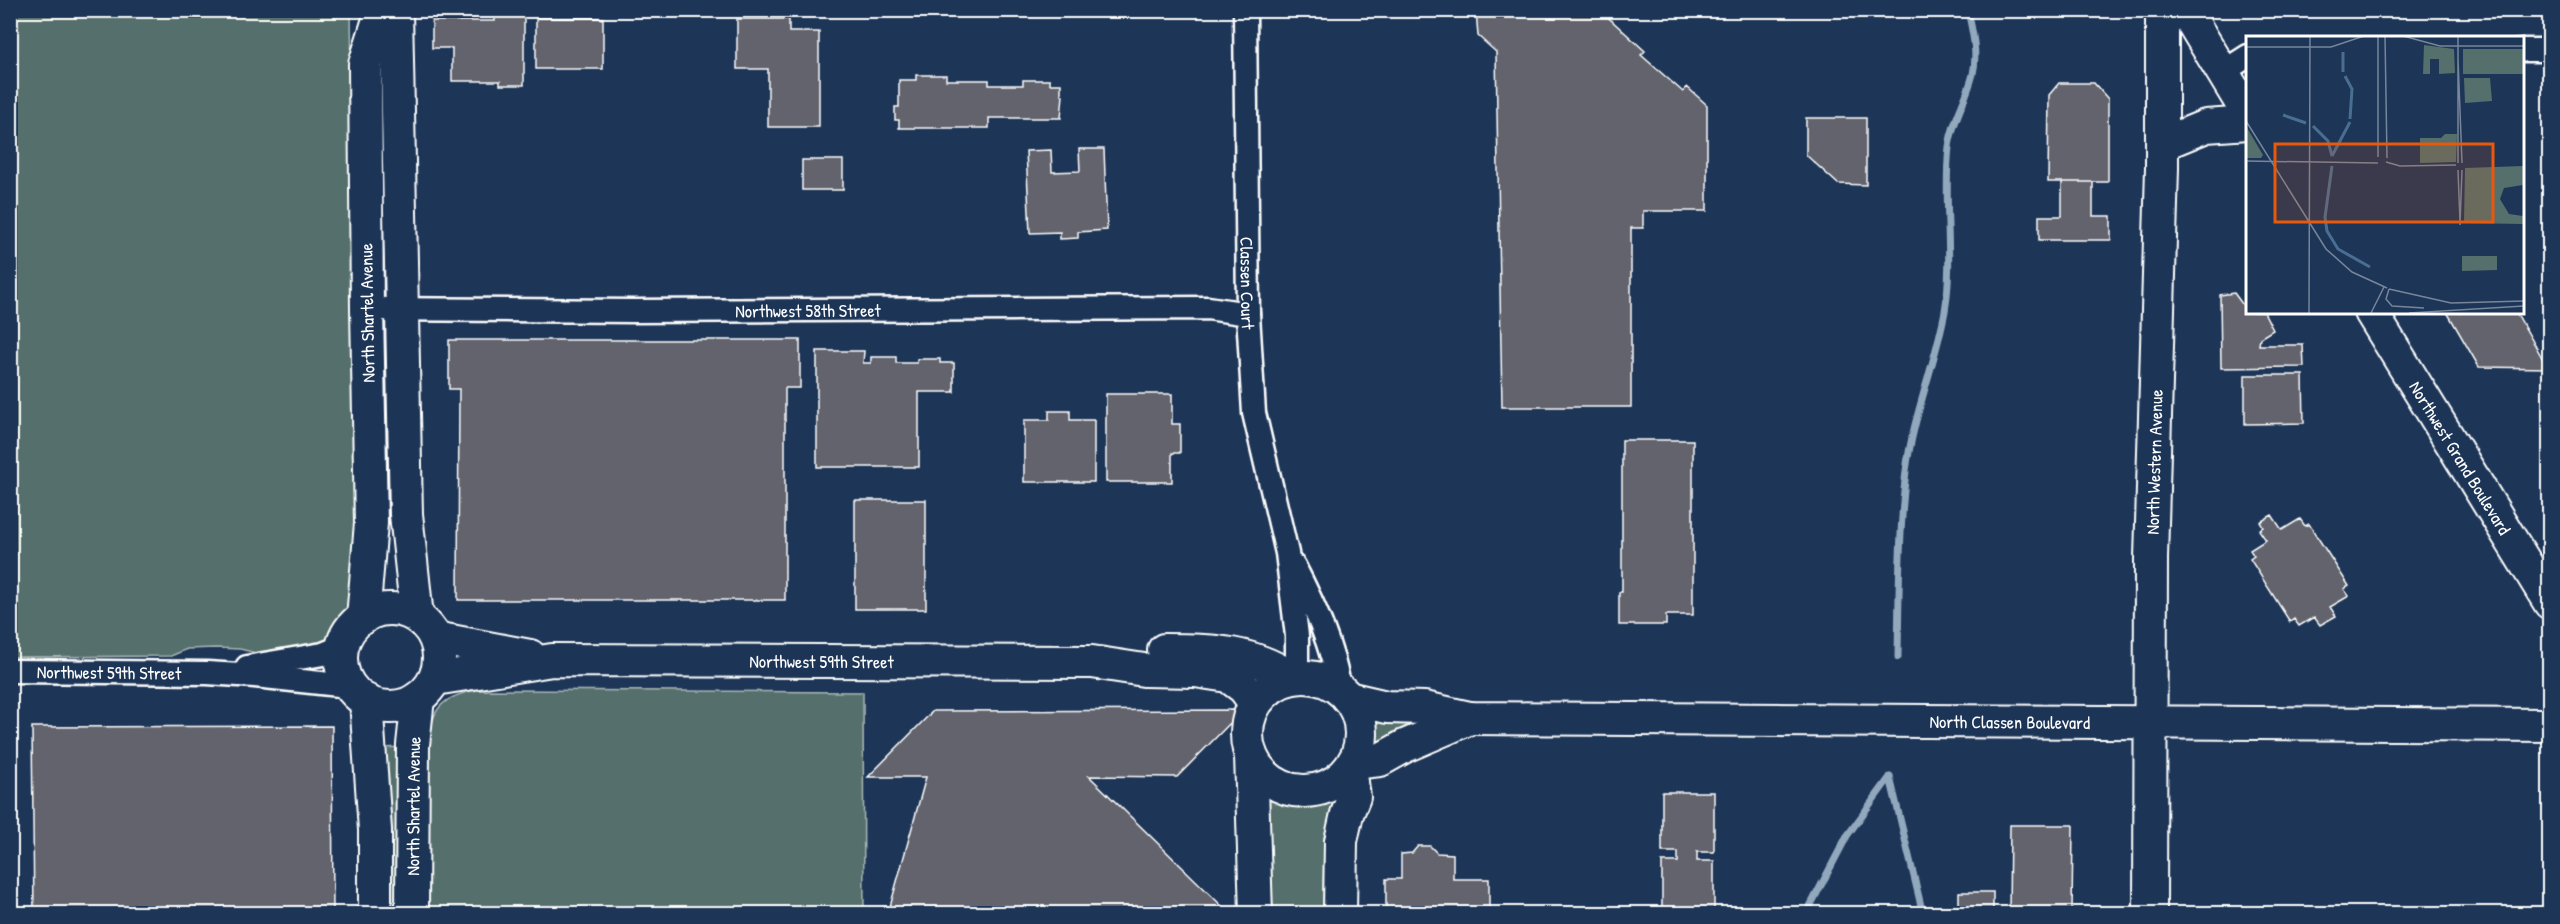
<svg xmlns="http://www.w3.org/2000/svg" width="2560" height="924" viewBox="0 0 2560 924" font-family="'Patrick Hand',sans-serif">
<rect width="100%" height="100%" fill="#1d3557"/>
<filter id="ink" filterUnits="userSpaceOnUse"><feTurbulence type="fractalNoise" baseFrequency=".0167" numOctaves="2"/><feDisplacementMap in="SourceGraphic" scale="12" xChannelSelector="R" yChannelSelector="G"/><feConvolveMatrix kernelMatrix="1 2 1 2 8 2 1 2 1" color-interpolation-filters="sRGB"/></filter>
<g filter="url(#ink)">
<path fill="#546f6c" stroke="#aab7b6" stroke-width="1.5" d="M10 11H351L359 596 331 642 260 654 240 649 216 648 187 649 171 656 11 657Z
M478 690 863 692 864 913H425L422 755H429C430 715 434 697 478 690Z
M1370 717 1415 723 1395 731 1370 749 1373 733Z
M402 747 400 913H389L383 748Z
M1262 788C1283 804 1312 805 1335 794 1322 834 1323 871 1323 913H1271Z"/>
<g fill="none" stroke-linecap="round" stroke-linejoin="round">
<path stroke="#92a8bd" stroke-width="7" d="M1898 657C1899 595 1899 532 1906 471 1913 416 1935 365 1945 311 1954 257 1943 201 1949 147 1952 121 1967 99 1973 74 1978 52 1972 31 1968 10
M1890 777 1923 914
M1806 914 1847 836 1890 777"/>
</g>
<path fill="#62646c" stroke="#fff" stroke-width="1.5" d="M1476 10H1600L1645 51 1641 55 1683 92 1687 87 1707 105V211H1643V228H1631V407H1502L1496 52 1478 36Z
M495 15H524V85H500V81H452V48H432V21H495Z
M536 18H603V69H536Z
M737 19H789V32H819V127H768V69H737Z
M916 75H946V80H989V85H1023V80H1050V84H1061V95H1063L1061 118H989V128H899V120H895V107H899V80H916Z
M2059 83H2094L2108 99V182H2048L2049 95Z
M1806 118H1866V185L1838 184 1806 155Z
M1079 149H1104L1107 230 1078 232V238L1060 239V232L1030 233 1026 151 1051 150 1052 172 1080 171Z
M802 160H843V190H802Z
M2062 182H2093V216H2111V240H2039V216H2062Z
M2234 293 2248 312H2264L2273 330 2260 338 2259 345H2303L2304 367 2221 368 2220 295Z
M2447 312H2516L2548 368 2479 367Z
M449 340H800V388H785V600H458L459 389H449Z
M817 351H864L863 363H871V357H896V363H917V359H940V363H954V392H919V467H817Z
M2245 375H2303L2304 423 2245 424Z
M1106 394H1172V424H1180V453H1172V482H1106Z
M1049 411H1070V420H1094V482H1024V420H1049Z
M1622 440H1693V615H1666V625H1619V592H1622Z
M855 500H926V609H855Z
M2272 515 2282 530 2300 519 2305 526 2309 524 2349 586 2344 589 2349 596 2330 607 2336 616 2320 625 2314 617 2299 626 2294 619 2290 622 2250 559 2254 556 2250 550 2266 540 2259 530 2263 527 2260 522Z
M1243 710 1177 777 1089 776 1224 908V914H888L926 777H868L933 711Z
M332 726 333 914H34L32 727Z
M1662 792H1714V852H1697V861H1714V914H1662V862H1678V852H1662Z
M2010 825H2073L2072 914H2009Z
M1418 846H1430L1437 853 1453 854V879H1489V914H1386V879H1401V854L1412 853Z
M1959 892H1993V914H1959Z"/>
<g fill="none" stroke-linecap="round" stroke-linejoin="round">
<defs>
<g id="street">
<path id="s1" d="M1245 10 1248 314 1254 413 1287 553 1297 636V678"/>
<path d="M2522 50H2550"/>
<path d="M2223 72 2248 56"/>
<path id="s2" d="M367 309 634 311 1208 308 1248 314"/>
<path d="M1294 566C1315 607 1332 645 1340 690"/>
<path d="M247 667 323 654 343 646"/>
<path id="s3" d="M10 671 207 673 255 676 339 685 352 689"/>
</g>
<g id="secondary">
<path d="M396 10 406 514 417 617"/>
<path d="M2185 10 2248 114"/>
<path d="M2162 144 2206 126 2248 123"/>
<path id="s4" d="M2371 312 2550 603"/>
<circle cx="390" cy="658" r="49"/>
<path d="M363 618 371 523 367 309 365 64 382 10"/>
<path d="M435 638 530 656"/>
<path d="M1164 650C1212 650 1251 651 1292 678"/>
<circle cx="1304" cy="734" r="57"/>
<path id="s5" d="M435 679 552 660 1092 662 1144 670 1195 671 1228 676 1244 688 1255 703"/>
<path id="s6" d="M1348 698 1387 707 1425 708 1470 718 2550 725"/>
<path d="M366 700 375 830V914"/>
<path d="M1251 755 1256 914"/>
<path d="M1353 763 1380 760 1405 746 1470 718"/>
<path id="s7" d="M412 914 413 745 418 698"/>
<path d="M1340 914 1341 841 1347 814 1354 797 1350 768"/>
<path id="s8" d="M2150 914 2151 559 2162 168V10"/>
</g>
</defs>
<use href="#street" stroke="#fff" stroke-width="27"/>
<use href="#secondary" stroke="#fff" stroke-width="36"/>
<use href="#street" stroke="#1d3557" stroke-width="22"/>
<use href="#secondary" stroke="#1d3557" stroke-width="32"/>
</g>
</g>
<g text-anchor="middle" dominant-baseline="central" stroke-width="6" stroke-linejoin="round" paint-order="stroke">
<g font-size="18" fill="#fff" stroke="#1d3557">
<text stroke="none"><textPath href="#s1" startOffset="273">Classen Court</textPath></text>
<text stroke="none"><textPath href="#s2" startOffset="441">Northwest 58th Street</textPath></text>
<text transform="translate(367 313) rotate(-91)">North Shartel Avenue</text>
<text stroke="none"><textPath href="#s4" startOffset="171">Northwest Grand Boulevard</textPath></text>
<text stroke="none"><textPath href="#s8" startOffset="452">North Western Avenue</textPath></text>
<text stroke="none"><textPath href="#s5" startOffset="388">Northwest 59th Street</textPath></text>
<text stroke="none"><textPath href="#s3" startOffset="99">Northwest 59th Street</textPath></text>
<text stroke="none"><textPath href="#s6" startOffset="664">North Classen Boulevard</textPath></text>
<text stroke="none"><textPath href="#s7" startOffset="108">North Shartel Avenue</textPath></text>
</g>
</g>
<g transform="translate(2246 36)">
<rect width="278" height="278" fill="#1d3557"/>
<path d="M178 9 208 13 209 37 193 38V23H184V38H177ZM217 13H277V38H217ZM199 98H211L210 126 174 127V102H195ZM277 130V149L258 152 254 163 263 178 277 180V188L218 187 219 132ZM216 220H251V234L216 235Z" fill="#546f6c"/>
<path d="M0 90 17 119 15 122H0Z" fill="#546f6c"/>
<path d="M218 42H244L246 65 219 67Z" fill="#546f6c"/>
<path fill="none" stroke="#496e91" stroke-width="3" d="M97 16V36M99 40 106 53 104 83M37 79 60 87M67 90 82 105 86 120M86 120 104 86M86 130 79 181 81 195 92 213 124 231"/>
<path fill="none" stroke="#77869a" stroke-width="1.5" d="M132 0V121M139 0 141 122M157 0 194 10H278M0 11H85L118 0M212 23 216 127M0 85 80 213 106 236 141 252M0 125 132 127M140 126 154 130 210 129M212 127V0M212 134 214 186M214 189 216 134M143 253 205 267 278 265M143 253 140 263 146 270 178 272M63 277 64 0M125 277 138 251M163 277 278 270"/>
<path fill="#e8590c" fill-opacity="0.15" stroke="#e8590c" stroke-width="3" d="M29 108H247V186H29Z"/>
<rect width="278" height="278" fill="none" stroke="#fff" stroke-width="3"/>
</g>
<rect width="2560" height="924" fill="none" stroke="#1d3557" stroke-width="36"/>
<rect x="18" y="18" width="2524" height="888" fill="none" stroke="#fff" stroke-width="2" filter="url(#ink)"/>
</svg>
